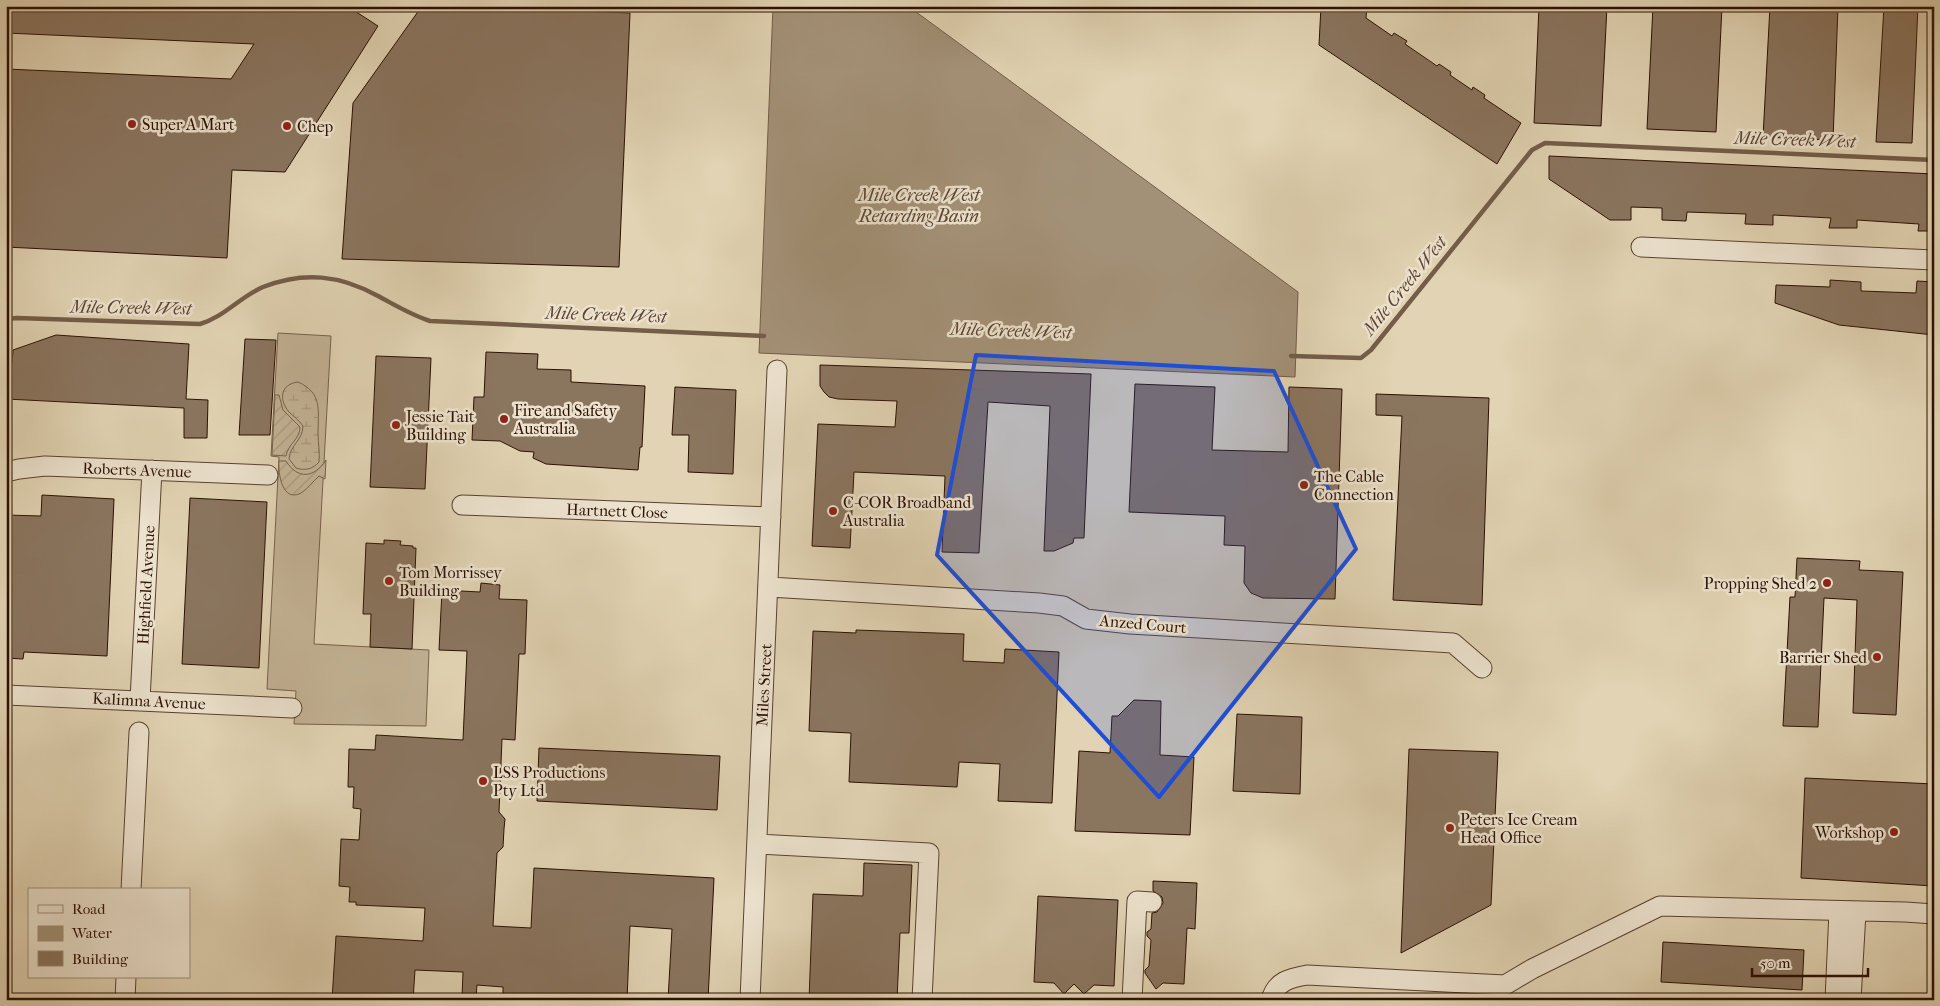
<svg xmlns="http://www.w3.org/2000/svg" width="1940" height="1006" viewBox="0 0 1940 1006" font-family="'IM FELL French Canon',serif">
<defs>
<pattern id="wetland-marsh" width="20" height="14" patternUnits="userSpaceOnUse" patternTransform="scale(1.25)"><rect width="20" height="14" fill="#c2b295"/><path d="M1 5h8M5 5V1M11 12h8M15 12V8" fill="none" stroke="#a7987f"/></pattern>
<pattern id="garden-furrows" width="10" height="10" patternUnits="userSpaceOnUse" patternTransform="scale(1.25)"><rect width="10" height="10" fill="#c2b295"/><path d="M-1 1l2-2M0 10L10 0M9 11l2-2" fill="none" stroke="#a7987f"/></pattern>
</defs>
<rect width="100%" height="100%" fill="#e1d3b3"/>
<filter id="stains"><feTurbulence type="fractalNoise" baseFrequency=".004" numOctaves="4"/><feColorMatrix values="0 0 0 0 .2 0 0 0 0 .09 0 0 0 0 .02 0 0 0 .5 -.17"/></filter>
<radialGradient id="worn" r=".72"><stop offset=".6" stop-color="#630" stop-opacity="0"/><stop offset="1" stop-color="#630" stop-opacity=".3"/></radialGradient>
<path fill="#c2b295" stroke="#77614c" d="M278 333 331 336 314 644 429 650 426 726 294 724 296 691 267 689 279 457 271 456Z"/>
<path fill="url(#wetland-marsh)" stroke="#77614c" d="M298 382C323 393 318 411 318 433 318 443 320 452 319 462 313 469 305 471 296 468L289 459C290 445 303 440 303 426 299 420 294 417 289 412 278 399 281 384 298 382Z"/>
<path fill="url(#garden-furrows)" stroke="#77614c" d="M275 395H279L283 410 300 427C300 439 288 444 286 456L272 455Z
M326 460 325 479 319 476C313 481 308 489 301 493 282 503 278 473 279 461H286C298 480 314 478 326 460Z"/>
<path fill="#a39177" stroke="#735d49" d="M773 6H908L1298 292 1295 377 759 353Z"/>
<g fill="none" stroke-linecap="round" stroke-linejoin="round">
<path stroke="#735d49" stroke-width="4.5" d="M6 319 17 318 200 324C224 317 240 297 263 287 304 271 340 275 378 296 395 305 411 315 430 321L764 336
M1291 356 1361 358 1371 350 1532 150 1545 143 1934 160"/>
</g>
<path fill="#8a755f" stroke="#2c1003" d="M6 6H347L378 26 285 172 232 170 227 258 6 247V69L231 79 254 44 6 33Z
M422 6H580L579 11 630 13 619 267 342 259 353 103Z
M1321 6H1367L1366 18 1392 36 1394 33 1407 41 1405 44 1437 66 1439 64 1451 72 1450 75 1472 90 1473 87 1485 95 1484 98 1521 123 1497 164 1319 45Z
M1539 6H1607L1601 126 1534 123Z
M1653 6H1722L1716 132 1647 129Z
M1770 6H1838L1833 140 1763 137Z
M1884 6H1918L1912 143 1876 142Z
M1549 156 1934 174V231H1918L1919 224 1857 220V228H1829L1831 218 1773 215V225L1745 224 1746 214 1687 212 1686 221 1662 220V208L1631 207V220H1610L1549 179Z
M1830 280 1861 282V291L1916 293 1917 281 1934 282V335L1839 325 1775 303 1776 285 1830 287Z
M56 335 189 344 186 399 208 400 207 438H184V408L6 399V364L12 363 13 350Z
M245 339 276 340 270 435H239Z
M486 352 538 354 537 369 571 370V382L645 386 642 447H640L638 470 546 464 533 458 534 452 520 451 500 441 472 440 474 397H484Z
M376 356 431 358 425 489 370 487Z
M820 365 1091 374 1084 538H1074L1073 543 1054 551H1044L1050 406 988 402 979 553 942 552 945 476 854 472 850 548 812 546 818 424 895 427 897 401 838 399 829 397 824 392 820 386Z
M1135 384 1215 387 1212 450 1288 452 1289 387 1342 389 1335 599 1263 598 1251 593 1244 583 1245 546 1224 545 1225 516 1129 512Z
M675 387 736 390 733 474 688 472 689 435H672Z
M1376 394 1489 398 1482 605 1393 600 1402 416 1376 415Z
M42 495 114 499 107 656 24 652 23 659 6 658V515L41 516Z
M190 498 267 502 259 668 182 664Z
M384 540 401 541 400 545 413 546V548H416L412 649 370 647 371 614H363L366 543 384 544Z
M1797 558 1860 561 1859 570 1903 572 1896 715 1853 713 1857 600 1824 598 1818 727 1783 726 1790 597H1795Z
M481 583 500 585 499 599 527 600 525 654H519L515 740 502 739 499 812 505 819 504 829 503 847 497 853 493 926 531 928 534 868 714 878 708 1000H668L672 929 630 926 627 1000H544L503 998V987L477 985 476 997H462L463 972 415 970 413 1000H332L336 936 423 941 425 908 356 905V902H349L350 887 339 886 341 839 359 840 361 809 353 808 354 787H348L349 749 375 750 376 735 463 740 467 651 439 650 442 590 480 592Z
M856 630 964 634 963 661 1004 663 1005 649 1059 652 1052 803 998 801 1000 764 959 762 957 787 849 782 851 733 809 731 813 631 856 633Z
M1134 700 1161 701 1160 755 1194 757 1190 835 1075 831 1079 751 1110 753 1112 716H1118Z
M1237 714 1302 717 1300 794 1233 791Z
M539 748 720 756 717 810 537 801Z
M1409 749 1498 752 1491 905 1401 953Z
M1805 778 1934 784V886L1801 878Z
M864 863 912 865 909 933H900L897 1000H809L813 894 863 896Z
M1153 881 1197 883 1195 929 1187 928 1184 984 1163 983 1156 989 1145 973V970L1149 966 1151 940 1147 936V932L1151 929 1152 913 1157 912 1163 903 1162 897 1153 891Z
M1038 896 1118 900 1114 986 1094 985 1084 994 1074 984 1064 994 1054 983 1034 982Z
M1663 942 1804 950 1802 990 1661 982Z"/>
<g fill="none" stroke-linecap="round" stroke-linejoin="round">
<defs>
<path id="minor" d="M1641 247 1934 260
M6 472 19 469 45 466 268 475
M462 505 771 517
M769 587 1039 603 1063 606 1086 619 1130 624 1453 643 1482 668
M6 695 292 708
M140 700 152 470
M757 844 929 853 922 1000
M131 890 139 732
M125 1000 126 977
M750 1000 777 370
M1132 1000 1137 901 1152 902
M1271 1000C1276 981 1290 978 1307 975L1505 985 1532 969 1660 906 1905 912 1934 914
M1835 1000 1839 911
M1851 1000 1856 912"/>
</defs>
<use href="#minor" stroke="#59412f" stroke-width="21"/>
<use href="#minor" stroke="#ece2ce" stroke-width="19"/>
</g>
<path fill="#1d4ed8" fill-opacity="0.2" stroke="#1d4ed8" stroke-width="4" stroke-linejoin="round" d="M976 355 1274 371 1356 549 1159 797 937 555Z"/>
<g fill="#8f2418" stroke="#ece2ce" stroke-width="2">
<circle cx="132" cy="124" r="5"/>
<circle cx="287" cy="126" r="5"/>
<circle cx="504" cy="419" r="5"/>
<circle cx="396" cy="425" r="5"/>
<circle cx="1304" cy="485" r="5"/>
<circle cx="833" cy="511" r="5"/>
<circle cx="389" cy="581" r="5"/>
<circle cx="1827" cy="583" r="5"/>
<circle cx="1877" cy="657" r="5"/>
<circle cx="483" cy="781" r="5"/>
<circle cx="1450" cy="828" r="5"/>
<circle cx="1894" cy="832" r="5"/>
</g>
<g text-anchor="middle" dominant-baseline="central" stroke-width="5" stroke-linejoin="round" paint-order="stroke">
<g font-size="16" fill="#2c1003" stroke="#ece2ce" text-anchor="start">
<text x="142" y="124">Super A Mart</text>
<text x="297" y="126">Chep</text>
<text x="514" y="410">Fire and Safety<tspan x="514" dy="18">Australia</tspan></text>
<text x="406" y="416">Jessie Tait<tspan x="406" dy="18">Building</tspan></text>
<text x="1314" y="476">The Cable<tspan x="1314" dy="18">Connection</tspan></text>
<text x="843" y="502">C-COR Broadband<tspan x="843" dy="18">Australia</tspan></text>
<text x="399" y="572">Tom Morrissey<tspan x="399" dy="18">Building</tspan></text>
<text x="1817" y="583" text-anchor="end">Propping Shed 2</text>
<text x="1867" y="657" text-anchor="end">Barrier Shed</text>
<text x="493" y="772">LSS Productions<tspan x="493" dy="18">Pty Ltd</tspan></text>
<text x="1460" y="819">Peters Ice Cream<tspan x="1460" dy="18">Head Office</tspan></text>
<text x="1884" y="832" text-anchor="end">Workshop</text>
</g>
<g font-size="16" fill="#2c1003" stroke="#ece2ce">
<text transform="translate(137 470) rotate(2)">Roberts Avenue</text>
<text transform="translate(617 511) rotate(2)">Hartnett Close</text>
<text transform="translate(146 585) rotate(-87)">Highfield Avenue</text>
<text transform="translate(1143 624) rotate(5)">Anzed Court</text>
<text transform="translate(764 685) rotate(-87)">Miles Street</text>
<text transform="translate(149 701) rotate(3)">Kalimna Avenue</text>
</g>
<g font-size="18" font-style="italic" fill="#5c4431" stroke="#ece2ce">
<text transform="translate(1795 140) rotate(2)">Mile Creek West</text>
<text x="919" y="195">Mile Creek West<tspan x="919" dy="21">Retarding Basin</tspan></text>
<text transform="translate(1405 286) rotate(-51)">Mile Creek West</text>
<text transform="translate(131 308) rotate(1)">Mile Creek West</text>
<text transform="translate(606 315) rotate(2)">Mile Creek West</text>
<text transform="translate(1011 331) rotate(2)">Mile Creek West</text>
</g>
</g>
<rect width="1940" height="1006" fill="none" stroke="#e1d3b3" stroke-width="25"/>
<rect x="8" y="8" width="1925" height="991" fill="none" stroke="#2c1003" stroke-width="2.5"/>
<rect x="12" y="12" width="1915" height="981" fill="none" stroke="#2c1003"/>
<rect x="28" y="888" width="162" height="90" fill="#ece2ce" stroke="#9f8e7d"/>
<rect x="38" y="905" width="25" height="8" fill="#ece2ce" stroke="#9f8e7d"/>
<text x="72" y="914" font-size="15" fill="#2c1003">Road</text>
<rect x="38" y="926" width="25" height="15" fill="#a39177" stroke="#9f8e7d"/>
<text x="72" y="938" font-size="15" fill="#2c1003">Water</text>
<rect x="38" y="951" width="25" height="15" fill="#8a755f" stroke="#9f8e7d"/>
<text x="72" y="964" font-size="15" fill="#2c1003">Building</text>
<path d="M1752 968v8h116v-8" fill="none" stroke="#2c1003" stroke-width="2.5"/>
<text x="1760" y="968" font-size="15" fill="#2c1003" stroke="#ece2ce" stroke-width="4" paint-order="stroke">50 m</text>
<rect width="100%" height="100%" filter="url(#stains)"/>
<rect width="100%" height="100%" fill="url(#worn)"/>
</svg>
